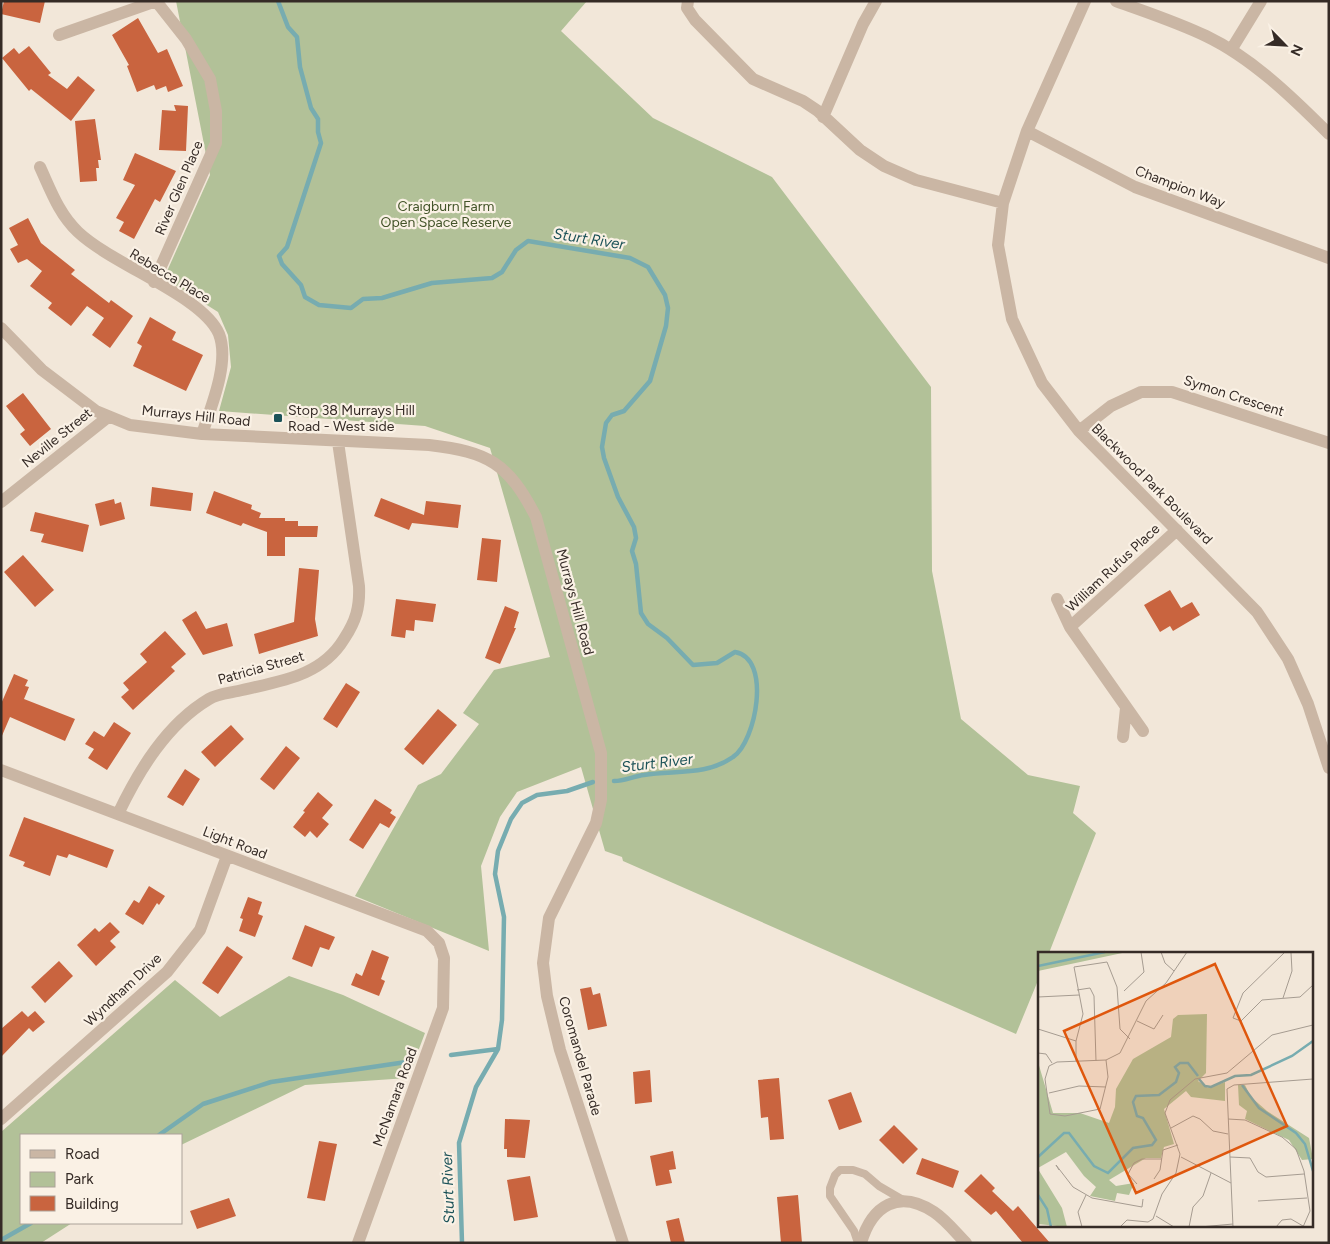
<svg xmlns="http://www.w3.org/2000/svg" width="1330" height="1244" viewBox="0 0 1330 1244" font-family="Figtree,sans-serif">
<rect width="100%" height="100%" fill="#f2e7d9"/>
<path fill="#b2c198" d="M176 1H587L561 31 653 118 772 177 931 387 932 571 961 719 1028 775 1080 786 1073 813 1096 833 1049 953H1039V978L1016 1034 623 861 622 857 605 851 581 767 517 792 500 817 481 866 489 951 355 896 418 785 441 774 479 724 463 713 494 670 550 657 490 448 425 426 219 411 231 367 228 335 218 312 164 278 210 175Z
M289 976 343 995 425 1033 408 1078 305 1085 181 1145V1135H21V1223H72L41 1243H1V1132L175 980 220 1017Z"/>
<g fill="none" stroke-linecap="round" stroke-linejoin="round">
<path stroke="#77acb0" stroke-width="4.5" d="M278 1 288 27 297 37 300 67 311 108 318 119V132L321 143 287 247 279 256 282 264 301 285 305 297 319 305 351 308 363 299 382 298 432 283 492 278 502 272 516 250 528 241 630 258 648 267 665 295 668 308 666 326 650 381 624 411 612 415 606 423 602 447 604 458 618 497 634 527 636 538 632 551 636 564 641 613 648 624 667 638 693 665 717 663 735 652C772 658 756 742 733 757 706 776 675 770 644 775 634 776 625 781 614 781
M451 1055 498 1049
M159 1135 203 1104 271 1082 413 1061
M1 1240 31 1223
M462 1243 459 1143 476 1087 498 1049 502 1020 504 917 495 874 498 851 511 819 522 803 537 795 567 791 593 782"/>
</g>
<path fill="#c9643f" d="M4 1H45L40 23 1 14Z
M138 18 158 53 167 49 183 86 168 92 166 86 156 90 154 85 137 92 127 66 129 65 112 35Z
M29 46 51 73 48 75 67 89 78 76 95 90 71 121 31 89 29 91 2 58 14 48 19 54Z
M174 105 188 106 186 151 159 150 162 110 176 111Z
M95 119 101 160H98L99 168H96L97 181 80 182 75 121Z
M135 153 176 171 160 202 155 199 134 239 119 231 124 222 116 218 135 185 123 180Z
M28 218 41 243 75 270 71 274 109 303 111 300 133 316 110 348 92 335 104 318 87 306 71 326 48 308 52 303 30 286 42 271 27 259 18 263 10 249 18 245 9 228Z
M150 317 176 332 172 340 203 355 186 391 133 366 142 346 137 343Z
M23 393 51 429 30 446 20 434 25 430 6 406Z
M152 487 193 493 191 511 150 506Z
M214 491 252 505 251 509 261 513 259 518H285V521H298V526H318L317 537H285V556H267V532L243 523 241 526 206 513Z
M381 498 424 515 426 501 461 505 458 528 412 523 409 530 374 516Z
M114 499 115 504 121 502 125 519 100 526 95 504Z
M35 512 89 525 83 552 41 542 44 534 30 531Z
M482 538 501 540 497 582 477 580Z
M23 555 54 590 35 607 4 572Z
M299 568 319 570 315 619 318 636 259 654 254 634 294 622Z
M1170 590 1181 608 1192 602 1200 615 1173 631 1170 626 1160 632 1144 605Z
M396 599 436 604 433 622 415 620 414 631 406 630 405 638 391 636Z
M505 606 519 612 514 628H516L500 664 485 658Z
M196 611 206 629 227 623 233 646 203 655 182 620Z
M165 631 186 654 171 667 175 671 133 710 121 697 129 690 123 683 147 662 140 654Z
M14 674 28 680 25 686 29 687 24 699 75 719 65 741 10 717 1 738V704Z
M346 683 360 692 337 728 323 719Z
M438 709 457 725 423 765 404 749Z
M114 722 131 733 107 770 88 758 94 749 85 744 94 731 104 737Z
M231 725 244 739 215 767 201 752Z
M286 746 300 758 274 790 260 779Z
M185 769 200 779 183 806 167 797Z
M318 792 333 805 322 818 329 824 317 838 310 831 305 837 293 827 305 812 303 811Z
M375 799 392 810 390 813 396 817 389 828 380 823 363 849 349 840Z
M24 817 114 850 107 868 69 854 67 858 57 855 50 876 23 866 25 862 9 856Z
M149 886 165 896 159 905 157 903 143 925 125 914 134 900 139 903Z
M248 897 262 902 258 914 263 916 255 937 239 931 243 919 240 918Z
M110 922 120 932 110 941 116 947 96 966 77 945 95 928 99 932Z
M305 925 335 937 329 950 320 947 312 967 292 959Z
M227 946 243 957 218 994 202 983Z
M372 950 389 957 381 979 385 981 379 996 351 985 356 973 362 976Z
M59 961 73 976 45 1003 31 987Z
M591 987 593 995 600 993 607 1026 588 1030 580 989Z
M22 1011 28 1017 35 1011 45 1022 33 1032 29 1028 1 1057V1029Z
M650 1070 652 1102 635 1104 633 1072Z
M779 1078 784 1139 770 1140 768 1117 761 1118 758 1080Z
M851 1092 862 1122 839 1130 828 1100Z
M505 1119 530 1120 525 1158 507 1157V1149H504Z
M894 1125 918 1149 903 1164 879 1140Z
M319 1141 337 1144 325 1201 307 1198Z
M673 1151 676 1169 669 1170 672 1183 656 1186 650 1156Z
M922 1158 959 1171 953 1188 916 1174Z
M981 1174 995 1188 992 1191 1013 1211 1018 1206 1050 1243H1023L996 1211 991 1215 964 1191Z
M530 1176 538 1217 514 1221 507 1180Z
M798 1195 802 1243H781L777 1197Z
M229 1198 236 1216 197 1229 190 1211Z
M679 1218 685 1243H671L666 1221Z"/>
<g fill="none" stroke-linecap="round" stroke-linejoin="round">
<path stroke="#cab6a4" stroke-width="8" d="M858 1243 854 1231 830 1196V1188L835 1175 840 1170H853L865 1174 879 1186 903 1200"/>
<path stroke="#cab6a4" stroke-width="12" d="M688 1 687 8 695 20 753 79 803 101 818 111 860 150 884 166 916 180 1003 203
M1085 1 1027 131 1003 203 998 245 1012 319 1042 383 1079 431 1257 612 1288 659 1308 704 1329 768
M1116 1C1146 12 1177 22 1206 36 1252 58 1293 98 1329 134
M59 35 156 1 186 39 210 79 216 111V143L154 282
M1231 50 1261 1
M823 117 863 24 876 1
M1027 131 1135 187 1329 258
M40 167C51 191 59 214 78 232 113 265 203 296 219 334 230 362 211 407 202 434
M1 328 42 370 96 411 130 425 202 434 429 445C489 452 508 463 536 517L601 753V800L596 823 549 918 543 963 547 996 560 1050 623 1243
M1079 431 1111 406 1141 392H1172L1329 443
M1 502 108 417
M1057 599 1070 627
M1143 731 1070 627 1177 530
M1123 737 1126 708
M1 770 427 931 439 943 444 958 443 1008 358 1243
M118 814C139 770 167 724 209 699 217 694 229 693 238 691 279 681 321 677 344 639 356 621 360 607 359 586L338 442
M1 1119 167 972 200 930 227 856
M861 1243C872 1205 899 1189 934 1212 946 1220 956 1233 966 1243"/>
</g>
<rect fill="#1b5258" stroke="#faf1e5" stroke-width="2" x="273" y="413" width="10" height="10" rx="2.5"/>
<g text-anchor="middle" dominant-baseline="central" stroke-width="4.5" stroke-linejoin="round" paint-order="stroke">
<g font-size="14" fill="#352b26" stroke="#faf1e5">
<text transform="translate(1180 187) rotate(21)">Champion Way</text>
<text transform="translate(179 188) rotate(-67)">River Glen Place</text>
<text transform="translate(170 276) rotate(31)">Rebecca Place</text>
<text transform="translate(1234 396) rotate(18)">Symon Crescent</text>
<text transform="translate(196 416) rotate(6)">Murrays Hill Road</text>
<text transform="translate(57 438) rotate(-39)">Neville Street</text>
<text transform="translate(1152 484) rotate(45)">Blackwood Park Boulevard</text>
<text transform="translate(1113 568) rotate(-43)">William Rufus Place</text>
<text transform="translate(575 602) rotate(75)">Murrays Hill Road</text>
<text transform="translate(261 668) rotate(-16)">Patricia Street</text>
<text transform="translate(235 843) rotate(21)">Light Road</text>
<text transform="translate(123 990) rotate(-43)">Wyndham Drive</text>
<text transform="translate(580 1056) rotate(74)">Coromandel Parade</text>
<text transform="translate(395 1097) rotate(-70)">McNamara Road</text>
</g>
<g font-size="14" fill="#435429" stroke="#faf1e5">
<text x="446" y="206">Craigburn Farm<tspan x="446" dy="16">Open Space Reserve</tspan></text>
</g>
<g font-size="14" fill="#352b26" stroke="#faf1e5" text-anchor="start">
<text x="288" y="410">Stop 38 Murrays Hill<tspan x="288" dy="16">Road - West side</tspan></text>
</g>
<g font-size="15" font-style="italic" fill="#1b5258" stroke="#faf1e5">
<text transform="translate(589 239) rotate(9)">Sturt River</text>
<text transform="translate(657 763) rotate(-7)">Sturt River</text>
<text transform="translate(448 1188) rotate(-92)">Sturt River</text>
</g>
</g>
<g transform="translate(1038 952)">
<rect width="275" height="275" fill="#f2e7d9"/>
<path d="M0 0H89L0 19ZM169 62 168 121 160 129 170 136 187 130V149L153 145 148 139 126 157 136 192 126 195 123 206H108L71 228 78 234 96 231 91 243 79 241 77 249 52 244 58 235 46 224 28 200 0 216V110L15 161H42L71 171 77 155 78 137 95 107 133 85 135 67 140 63ZM200 133H207L213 145 229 159 271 186 275 207 264 208 251 188 207 167 209 159 201 153ZM0 217 24 256 29 275 0 272Z" fill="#b2c198"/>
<path fill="none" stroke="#77acb0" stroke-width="2.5" d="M0 14 67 0M161 127 167 134 173 135 197 124 213 123 254 104 275 89M204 133 221 156 258 181 267 192 275 219M0 205 26 181H31L56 214 70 221 95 196 114 193 118 188 105 166 99 164 95 150 98 144 121 143 138 130 141 121 137 115 142 111H150L160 124M0 243 9 257 13 275"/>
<path fill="none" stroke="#a69c91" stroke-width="1" d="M123 0 127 11 136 19M247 0 205 41 195 66 203 69 224 48 262 45 275 33M39 38 52 36 56 44 58 109M86 39 106 20 103 0M0 45 41 43M245 46 254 19 253 1M99 69 116 77 125 63M0 77 38 89M0 101 8 102 14 111M68 108 70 125 62 157 27 164 12 162 7 127 11 114 19 110 68 108 82 101 108 49 128 31 149 0M38 109V89L45 62 36 15 69 10 79 35 82 77 92 87M11 141 41 134 68 135M190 167 207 168 244 185 258 197 266 219 272 259 265 275M133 176 155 164 162 167 175 179 190 182M143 205 193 231M192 205 212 206 220 220 228 225 266 222M21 218 18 213 35 235 54 246 104 255 105 247M116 227 122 218 125 198 140 193M99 232 90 222 96 211 104 207H124M220 249 269 246M118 264 136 275M44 275 40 260 48 243M82 275 89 268 110 270 115 267 124 242 138 221 142 202 127 161 132 148 157 127 189 121 234 83 275 73M151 275 155 255 165 244 173 221M162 275 195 272M195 275 189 137 196 133 275 127M238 275 244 268 253 267 265 274"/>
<path fill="#df570d" fill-opacity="0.15" stroke="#df570d" stroke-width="2.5" d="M177 12 249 174 98 241 26 79Z"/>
<rect width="275" height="275" fill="none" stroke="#352b26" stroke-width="2.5"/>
</g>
<rect width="1330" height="1244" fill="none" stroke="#352b26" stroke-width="5"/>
<rect x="20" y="1134" width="162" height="90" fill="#faf1e5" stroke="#aba299"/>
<rect x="30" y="1150" width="25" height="8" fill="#cab6a4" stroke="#aba299"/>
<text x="65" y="1159" font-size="15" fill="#352b26">Road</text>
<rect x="30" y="1172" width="25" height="15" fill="#b2c198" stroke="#aba299"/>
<text x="65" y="1184" font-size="15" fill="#352b26">Park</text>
<rect x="30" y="1196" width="25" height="15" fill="#c9643f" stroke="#aba299"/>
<text x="65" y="1209" font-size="15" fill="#352b26">Building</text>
<g transform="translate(1285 45) rotate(114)" stroke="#faf1e5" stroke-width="4" paint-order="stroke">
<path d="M0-4L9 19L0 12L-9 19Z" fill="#352b26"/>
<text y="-8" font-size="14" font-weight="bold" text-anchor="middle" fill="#352b26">N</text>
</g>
</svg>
